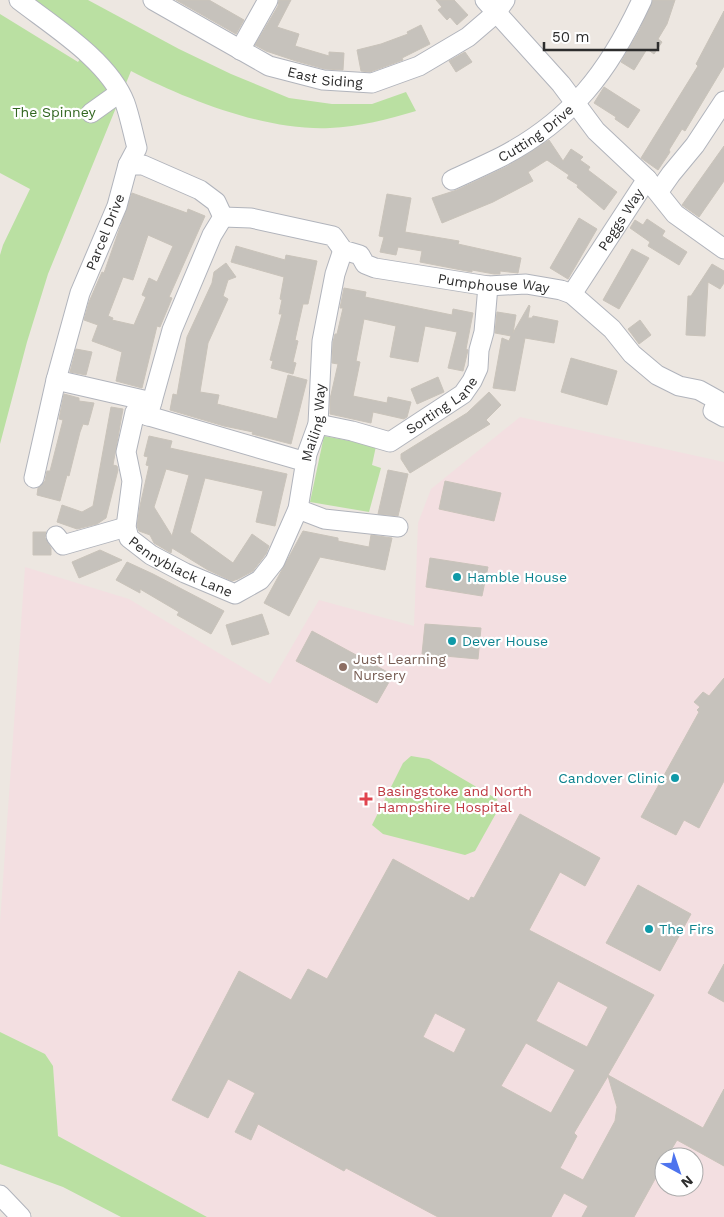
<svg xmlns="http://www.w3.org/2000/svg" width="724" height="1217" viewBox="0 0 724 1217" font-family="'Work Sans',sans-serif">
<rect width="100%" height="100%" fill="#ede7e1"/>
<path fill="#f3dfe1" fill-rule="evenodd" d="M520 417 724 462V1217H207L58 1136 53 1066 45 1054 0 1032V923L25 567 129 599 270 684 319 600 414 626 418 523 431 489ZM664 1157H694V1187H664Z"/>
<path fill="#bae0a2" d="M31 0H88L179 49 231 74 289 98 332 104H372L406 92 416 111C388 119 359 127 330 128 266 131 187 100 131 71L48 274 27 342 0 444V255L3 245 30 189 0 173V14L78 62 87 48Z
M324 436 376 446 372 465 381 468 369 512 310 502Z
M411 756 429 759 497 799 499 808 475 851 465 855 383 834 372 825 403 763Z
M0 1032 45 1054 53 1066 58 1136 207 1217H121L63 1187 0 1164Z"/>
<path fill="#c6c2bc" stroke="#c9c3ba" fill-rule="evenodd" d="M176 0H209L244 20 236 34Z
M279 0H291L277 27 299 34 295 46 329 56V52L344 53 343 70 325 69 296 61 266 51 255 45 278 6Z
M436 0H454L468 15 457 25 450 17 447 20 438 10 442 7Z
M653 0H675L667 24 658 39 662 42 654 54 647 49 634 70 621 62 639 31Z
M724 11V66L685 131 682 129 669 150 670 152 658 170 641 158 698 66 696 64Z
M421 25 430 44 402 58 403 60 370 72 361 71 357 50 381 44 408 34 407 32Z
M465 52 472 62 456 72 449 61Z
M604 87 640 110 628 128 615 119 616 117 594 103Z
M549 140 563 161 571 149 583 157 580 160 590 167 588 170 617 192 604 210 577 187 578 185 567 178 569 175 547 160 528 172 533 181 493 202 442 223 432 198 457 190 506 167Z
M724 146V181L699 217 682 205Z
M132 193 187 213 188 209 205 216 169 297 172 298 160 327 157 326 142 388 116 381 122 352 92 341 98 325 84 320 89 302 102 272 104 273ZM148 235 173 246 157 282 149 278 142 295 146 297 134 325 112 320 113 318 108 316 123 277 133 280Z
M387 194 411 198 405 232 459 241 458 244 521 258 518 273 500 271V274H494L472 270V272L420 262 422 251 398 247 396 255 380 252 384 237 379 236Z
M579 218 597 229 568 279 550 268Z
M647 219 665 231 662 236 687 252 679 265 648 246 650 242 630 228 635 220 643 225Z
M236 246 285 260 286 255 317 261 308 304H303L295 340 298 341 293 362 296 363 293 374 271 368 273 361 270 360 282 314H279L282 300 280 299 284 277 231 262Z
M632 249 649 258 619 309 603 300Z
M226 263 236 277 228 280 223 296 228 299 208 343 200 392 219 395 217 404 277 419 288 375 307 380 291 444 252 434 253 432 224 426 170 410 173 394 177 395 187 337 212 283 214 272Z
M712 264 724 271V283L720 289 708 282 705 336 686 335 688 296H691Z
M344 288 366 292 365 297 452 315 453 309 473 313 466 349 468 350 463 371 448 368 457 332 425 326 418 362 390 357 396 326 364 319 356 361 360 362 353 396 387 403 388 397 411 402 407 417 404 419 373 412 371 423 330 414V399L338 364 332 363 333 342 335 334H337L343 308H340Z
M529 305 530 306 528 318H532L533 316 558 321 554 343 525 338 515 391 493 388 502 338 509 341 511 336 495 333 497 312 516 315 513 333Z
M640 320 651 335 639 344 628 329Z
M76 349 92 352 86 375 70 372Z
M571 358 617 371 607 405 561 392Z
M438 377 444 392 417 404 411 389Z
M489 392 501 405 486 420 490 424 410 473 401 459V454L467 413Z
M64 394 79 398V401L94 403 88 425 83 424 80 432 69 476 67 475 60 501 37 495 38 488 45 481 47 471H50L63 420 59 419Z
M111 407 123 409 113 465 117 466 118 470 106 518 97 524 77 529 57 522 62 505 82 512 93 506Z
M149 436 172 441 170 448 287 474 275 526 256 522 263 491 205 478 190 532 233 563 252 534 269 546 266 554 253 571 238 579 232 581 208 570 172 548 171 553 154 543 150 535 139 531 137 526 140 506 149 466 146 465 148 457 144 456ZM166 469 189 475 172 536 154 507Z
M388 470 408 474 398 516 378 514Z
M445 481 501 493 494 521 439 509Z
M303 531 338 538V541L369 547 371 535 392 538 385 570 320 557 289 616 264 603Z
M33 532H46L45 538 51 548V555H33Z
M100 550 122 560 79 578 72 562Z
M430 558 488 567 482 596 426 587Z
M127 562 153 574 224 611 211 634 177 615 179 612 140 589V593L116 580Z
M262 614 269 634 232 645 226 625Z
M425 624 481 628 478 659 422 654Z
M312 631 393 675 377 703 296 661Z
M724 678V781L699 828 684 820 676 835 641 817 699 712 697 710 700 707 694 702 703 692 709 696Z
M520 814 600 858 585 886 560 872 529 930 654 995 608 1075 703 1128 724 1089V1166L677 1140 667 1157H664V1163L634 1217H582L588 1206 564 1193 551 1217H438L346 1168 344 1171 258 1124 251 1140 235 1132 255 1093 228 1079 208 1118 172 1100 239 971 291 1000 308 969 327 979 393 859 469 901 471 897 474 898ZM558 981 608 1007 587 1047 536 1021ZM435 1013 466 1029 454 1053 423 1037ZM526 1043 575 1070 551 1113 501 1086ZM608 1076 617 1107 615 1121 583 1180 560 1168 577 1136 574 1133Z
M638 885 691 914 660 971 606 943Z
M724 964V1002L708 993Z"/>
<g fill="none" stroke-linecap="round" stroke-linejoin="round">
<defs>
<g id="minor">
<path d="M19 0C54 27 109 61 125 103 130 117 133 133 137 148L128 165 117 206 80 293 56 380 34 478"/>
<path id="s1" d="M153 0 269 66 323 80 372 83 419 66 468 37 496 13 505 0"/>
<path d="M485 0 561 84 596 131 647 179 675 214 724 249"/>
<path d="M240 50 268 0"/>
<path d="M91 113 119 93"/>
<path d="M128 165H143L200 190 216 202 223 217"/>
<path id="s2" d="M452 180C469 172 485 165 501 157 572 120 609 71 642 0"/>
<path d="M659 191 671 174 695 145 724 101"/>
<path id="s3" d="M223 217 251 218 333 236 343 250 360 255 365 264 375 268 488 286 526 284 561 290 572 294 612 329 632 354 657 375 679 386 699 390 717 400 713 411 724 417"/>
<path id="s4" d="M572 294 647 179"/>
<path d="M56 380 152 402"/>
<path d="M148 416 172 330 212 235 223 217"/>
<path id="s5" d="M318 424 352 431 390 442 463 394 472 381 478 368 479 350 484 332 488 286"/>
<path id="s6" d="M306 462 135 412 126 452 132 481 126 527 129 538 151 555 185 573 235 594 260 580 275 561 298 509 307 454 318 424 322 341 335 274 343 250"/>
<path d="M298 509 324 519 398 527"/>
<path d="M56 536 63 545 126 527"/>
<path d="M0 1195 21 1217"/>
</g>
</defs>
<use href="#minor" stroke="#b1b4bc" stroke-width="21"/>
<use href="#minor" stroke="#fff" stroke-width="19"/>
</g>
<g fill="#0f9aa8" stroke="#fff" stroke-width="2">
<circle cx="457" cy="577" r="5"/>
<circle cx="452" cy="641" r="5"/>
<circle cx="675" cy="778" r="5"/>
<circle cx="649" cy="929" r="5"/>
</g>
<circle fill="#8d6e63" stroke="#fff" stroke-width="2" cx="343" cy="667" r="5"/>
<path fill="#e0444e" stroke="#fff" stroke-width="2" d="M363.5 791.5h5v5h5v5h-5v5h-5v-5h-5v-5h5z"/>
<g text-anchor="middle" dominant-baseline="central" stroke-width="4.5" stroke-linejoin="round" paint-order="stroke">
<g font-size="14" fill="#2d2d2d" stroke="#fff">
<text stroke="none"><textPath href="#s1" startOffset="191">East Siding</textPath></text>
<text stroke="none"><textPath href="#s2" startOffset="96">Cutting Drive</textPath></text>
<text stroke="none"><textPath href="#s4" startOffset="89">Peggs Way</textPath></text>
<text transform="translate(105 232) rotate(-68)">Parcel Drive</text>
<text stroke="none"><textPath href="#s3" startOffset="288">Pumphouse Way</textPath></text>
<text stroke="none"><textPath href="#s5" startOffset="138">Sorting Lane</textPath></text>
<text stroke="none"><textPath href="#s6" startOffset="625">Mailing Way</textPath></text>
<text stroke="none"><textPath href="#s6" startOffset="366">Pennyblack Lane</textPath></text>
</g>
<g font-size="14" fill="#336721" stroke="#fff">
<text x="54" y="112">The Spinney</text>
</g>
<g font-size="14" fill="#0d838f" stroke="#fff" text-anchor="start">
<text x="467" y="577">Hamble House</text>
<text x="462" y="641">Dever House</text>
<text x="665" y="778" text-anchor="end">Candover Clinic</text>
<text x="659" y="929">The Firs</text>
</g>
<g font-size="14" fill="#785e54" stroke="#fff" text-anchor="start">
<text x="353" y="659">Just Learning<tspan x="353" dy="16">Nursery</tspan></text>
</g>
<g font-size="14" fill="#be3a42" stroke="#fff" text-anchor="start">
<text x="377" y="791">Basingstoke and North<tspan x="377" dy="16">Hampshire Hospital</tspan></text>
</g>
</g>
<g transform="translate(679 1172) rotate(140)"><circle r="24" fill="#ffffff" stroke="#ababab"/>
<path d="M0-4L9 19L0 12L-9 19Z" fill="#4e74ee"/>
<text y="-8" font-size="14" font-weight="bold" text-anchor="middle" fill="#2d2d2d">N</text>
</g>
<path d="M544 42v8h114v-8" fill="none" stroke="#2d2d2d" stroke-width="2.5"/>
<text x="552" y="42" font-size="15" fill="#2d2d2d" stroke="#ffffff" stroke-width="4" paint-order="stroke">50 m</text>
</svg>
